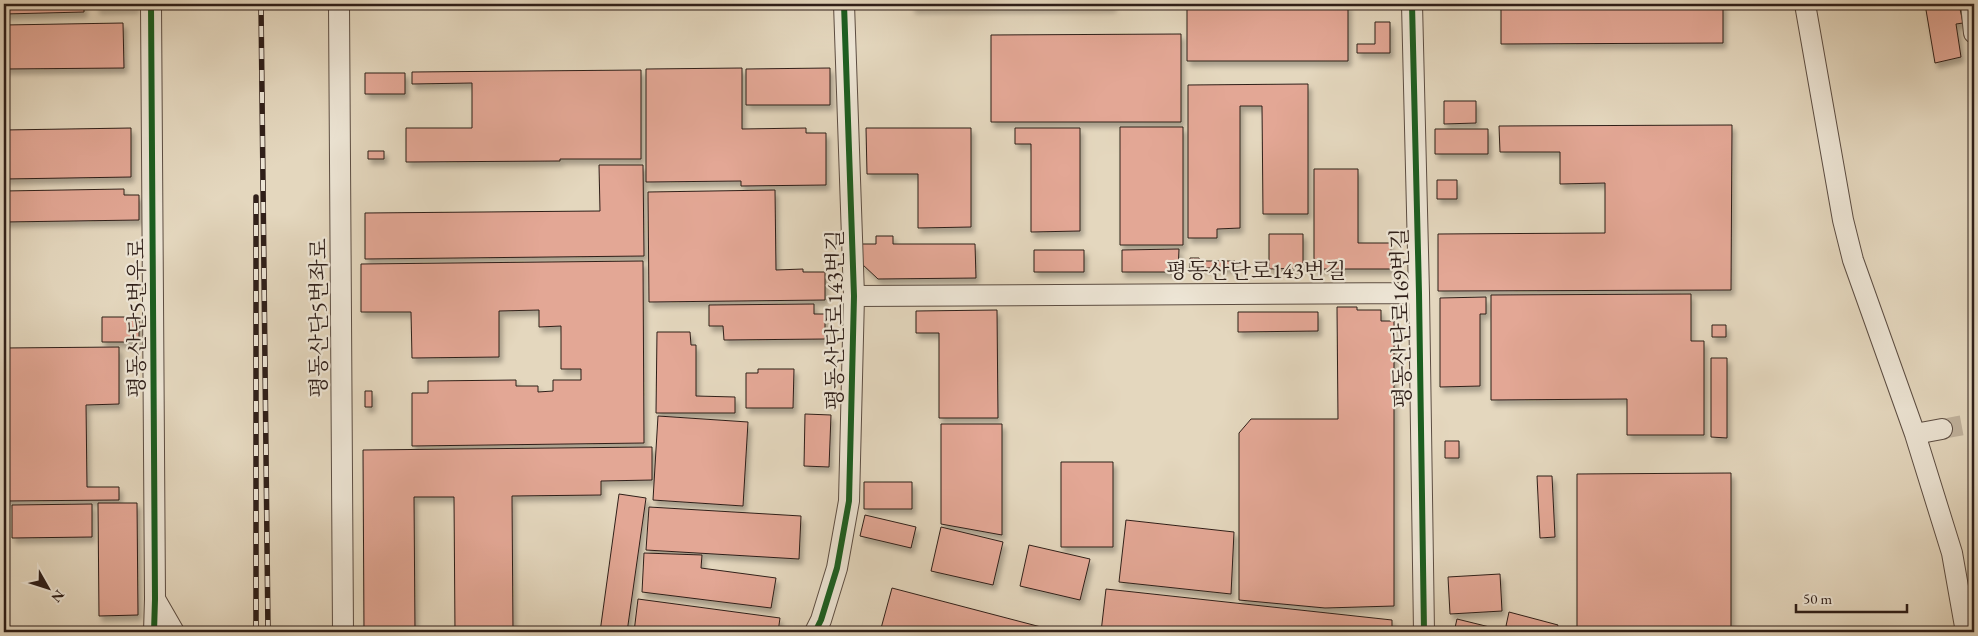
<svg xmlns="http://www.w3.org/2000/svg" width="1978" height="636" viewBox="0 0 1978 636" font-family="'EB Garamond','Noto Serif KR',serif">
<defs>
<filter id="shadow"><feDropShadow dx="3" dy="5" stdDeviation="2.5" flood-color="#0004"/></filter>
</defs>
<rect width="100%" height="100%" fill="#e4d7be"/>
<filter id="stains"><feTurbulence type="fractalNoise" baseFrequency=".004" numOctaves="4"/><feColorMatrix values="0 0 0 0 .2 0 0 0 0 .09 0 0 0 0 .02 0 0 0 .5 -.17"/></filter>
<radialGradient id="worn" r=".72"><stop offset=".6" stop-color="#630" stop-opacity="0"/><stop offset="1" stop-color="#630" stop-opacity=".3"/></radialGradient>
<path fill="#e3a795" stroke="#2f1f19" filter="url(#shadow)" d="M4 4H84V12L4 14Z
M96 4H136V8L97 9Z
M912 4H1113V7L912 8Z
M1187 4H1348V61H1187Z
M1501 4H1723V43L1501 44Z
M1925 4H1959L1963 23 1956 24 1961 57 1935 63Z
M1375 22H1390V53H1357V44H1375Z
M123 23 124 68 4 69V25Z
M1181 34V122H991V35Z
M742 68V129L806 128V133H826V185L741 186V181L646 182V69Z
M830 68V105H746V69Z
M641 70V159H560V161L406 162V128H472V83L412 84V72Z
M365 73H405V94H365Z
M1308 84V214H1263L1262 106H1240V228L1217 229V238H1188V85Z
M1444 101H1476V123L1444 124Z
M1732 125 1731 290 1438 291V234L1605 233V183L1560 184V152H1500L1499 126Z
M1120 127H1183V245H1120Z
M131 128V177L4 179V130Z
M866 128H971V227L918 228V174H867Z
M1015 128H1080V231L1031 232V144H1015Z
M1435 129H1488V154H1435Z
M368 151H384V159H368Z
M599 165H643L644 256 365 259V213L600 211Z
M1314 169H1358V243H1391V269H1314Z
M1437 180H1457V199H1437Z
M124 189V195H139V220L4 222V191Z
M775 190 776 270 803 269V272H825V300L649 302 648 192Z
M1269 234H1303V268L1269 269Z
M876 236H893V244H975L976 278 878 279 862 264V244H876Z
M1179 249 1178 272H1122V250Z
M1034 250H1084V272H1034Z
M1190 258H1199L1200 261H1235V268H1190Z
M643 261 644 443 412 446V393H428V381L516 380V386H538V392L553 391V380H581V369H561V326L539 327V310L499 311V357L412 358 411 312H361V264Z
M1691 294V341H1704V435H1627V399L1491 400V295Z
M1486 297V314H1480V386L1440 387V298Z
M814 304V314H825V339L724 340 723 326H709V305Z
M1337 307H1357V310H1381V321H1394V606L1325 608 1239 600V433L1251 419H1338Z
M997 310 998 418H939V333H916V311Z
M1238 312H1318V331L1238 332Z
M102 317H139V342H102Z
M1712 325H1726V337H1712Z
M657 332H690L691 345H696V396L735 397V413H656Z
M119 347V404L86 405 87 487H119V500L4 501V348Z
M1711 358H1727V438L1711 437Z
M758 369H794L793 408H746V373H758Z
M365 391H372V407H365Z
M805 414 831 415 829 467 804 466Z
M658 416 748 422 743 506 653 500Z
M941 424H1002V535L941 524Z
M1445 441H1459V458H1445Z
M652 447V480L601 481V495L512 496 513 632H455L454 497H414L415 632H364L363 450Z
M1061 462H1113V547H1061Z
M1731 473V632H1577V474Z
M1537 476H1552L1555 537 1540 538Z
M864 482H912V509H864Z
M619 494 646 498 627 632H600Z
M98 503H137L138 615 99 616Z
M92 504V537L12 538V505Z
M649 507 801 516 799 559 646 550Z
M865 515 916 527 911 548 860 536Z
M1126 520 1234 532 1231 594 1119 582Z
M941 527 1003 542 993 585 931 571Z
M1029 545 1090 559 1080 600 1020 586Z
M644 553 702 555 701 568 776 578 771 608 642 592Z
M1500 574 1502 611 1450 614 1448 577Z
M892 588 1060 632H880Z
M1106 589 1392 620V632H1101Z
M638 599 780 618 778 632H634Z
M1509 612 1558 625 1556 632H1530L1506 626Z
M1457 619 1510 632H1454Z
M105 630H135V632H105Z"/>
<g fill="none" stroke-linecap="round" stroke-linejoin="round">
<path stroke="#c0b29d" stroke-width="20" stroke-dasharray="20 10" stroke-linecap="butt" d="M1942 429 1974 423"/>
<defs>
<path id="minor" d="M151 4 155 599 154 632
M339 4 343 632
M1412 4 1419 293 1424 632
M1805 4 1843 220 1853 260 1915 434 1952 553 1966 632
M1971 4 1974 33
M854 296 1419 293
M1915 434 1942 429
M155 599 174 632
M815 632 821 620 837 568 849 501 854 296 844 4"/>
</defs>
<use href="#minor" stroke="#5c4d42" stroke-width="22"/>
<use href="#minor" stroke="#ede5d5" stroke-width="20"/>
<defs>
<path id="rail" d="M261 4 268 632
M256 632V197"/>
</defs>
<use href="#rail" stroke="#2f1f19" stroke-width="5.5"/>
<use href="#rail" stroke="#ede5d5" stroke-width="4" stroke-dasharray="11" stroke-linecap="butt"/>
<defs>
<path id="cycleway" d="M151 4 155 599 154 632
M1412 4 1419 293 1424 632
M815 632 821 620 837 568 849 501 854 296 844 4"/>
</defs>
<use href="#cycleway" stroke="#ede5d5" stroke-width="9"/>
<use href="#cycleway" stroke="#1b5e20" stroke-width="6"/>
</g>
<g text-anchor="middle" dominant-baseline="central" stroke-width="4.5" stroke-linejoin="round" paint-order="stroke">
<g font-size="22" fill="#2f1f19" stroke="#ede5d5">
<text x="1256" y="270">평동산단로143번길</text>
<text transform="translate(136 318) rotate(-90)">평동산단5번우로</text>
<text transform="translate(318 318) rotate(-90)">평동산단5번좌로</text>
<text transform="translate(1401 318) rotate(-91)">평동산단로169번길</text>
<text transform="translate(834 320) rotate(-90)">평동산단로143번길</text>
</g>
</g>
<rect width="1978" height="636" fill="none" stroke="#e4d7be" stroke-width="20"/>
<rect x="5" y="5" width="1968" height="626" fill="none" stroke="#2f1f19" stroke-width="2.5"/>
<rect x="10" y="10" width="1958" height="616" fill="none" stroke="#2f1f19"/>
<g transform="translate(48 588) rotate(129)" stroke="#ede5d5" stroke-width="4" paint-order="stroke">
<path d="M0-4L9 19L0 12L-9 19Z" fill="#2f1f19"/>
<text y="-8" font-size="14" font-weight="bold" text-anchor="middle" fill="#2f1f19">N</text>
</g>
<path d="M1796 604v8h111v-8" fill="none" stroke="#2f1f19" stroke-width="2.5"/>
<text x="1803" y="604" font-size="15" fill="#2f1f19" stroke="#ede5d5" stroke-width="4" paint-order="stroke">50 m</text>
<rect width="100%" height="100%" filter="url(#stains)"/>
<rect width="100%" height="100%" fill="url(#worn)"/>
</svg>
